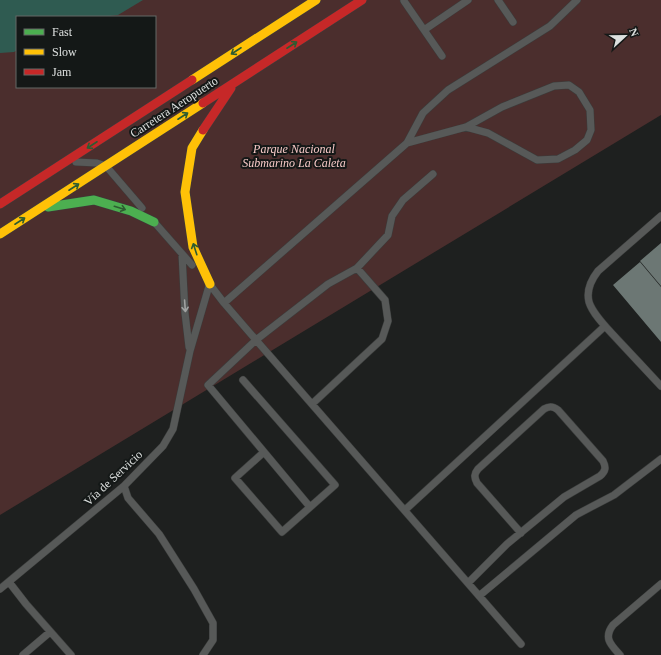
<svg xmlns="http://www.w3.org/2000/svg" width="661" height="655" viewBox="0 0 661 655" font-family="'Times New Roman',serif">
<rect width="100%" height="100%" fill="#1e201f"/>
<path fill="#4b2e2d" fill-rule="evenodd" d="M0 0H661V115L0 515ZM17 17H155V87H17Z"/>
<path fill="#2f5b51" d="M0 0H143L118 15 102 17H17V50L14 52 0 53Z"/>
<path fill="#6c7774" d="M661 243V286L640 261Z
M640 262 661 287V342L613 285Z"/>
<g fill="none" stroke-linecap="round" stroke-linejoin="round">
<defs>
<path id="lane" d="M498 0 513 22
M404 1 442 56
M424 30 468 0
M407 143 466 127 502 107 554 86 569 85 579 92 590 110 591 130 587 140 575 150 558 159 537 160 488 133 466 127
M76 162 97 163 106 166 142 208
M661 216 598 271C591 280 586 290 589 302 593 315 608 329 617 339 632 355 646 370 661 386
M155 223 192 265
M182 254 185 313 189 347
M211 286 224 303 256 340 521 644
M224 303 407 143 423 113 448 90 550 26 577 0
M243 380 335 485 282 532 235 478 264 452
M312 404 382 339 388 321 385 300 357 268
M124 486 128 498 159 534 194 589 213 623V640L203 655
M310 507 208 385 256 340 328 284 357 268 388 235 392 216 403 200 433 174
M405 510 605 326
M9 582 26 604 71 655
M468 583 507 544 564 497 600 476C606 471 606 467 603 461L558 410C553 406 549 406 544 409L478 469C474 474 474 477 477 483L521 533
M0 589 124 486 163 446 173 429 190 351 209 286
M479 596 576 515 591 507 614 495 661 459
M23 655 50 632
M620 655C611 645 603 638 613 625L661 584"/>
<path id="fast" d="M48 207 94 200 131 211 154 222"/>
<path id="slow" d="M192 80 316 0
M203 130 192 148 185 192 193 247 210 284
M0 234 203 103"/>
<path id="jam" d="M203 103 362 0
M203 130 231 88
M0 204 192 80"/>
</defs>
<use href="#lane" stroke="#3b3d3c" stroke-width="8"/>
<use href="#fast" stroke="#3b3d3c" stroke-width="10"/>
<use href="#slow" stroke="#3b3d3c" stroke-width="10"/>
<use href="#jam" stroke="#3b3d3c" stroke-width="10"/>
<use href="#lane" stroke="#575958" stroke-width="7"/>
<use href="#fast" stroke="#4caf50" stroke-width="9"/>
<use href="#slow" stroke="#ffc107" stroke-width="9"/>
<use href="#jam" stroke="#c62828" stroke-width="9"/>
</g>
<defs><path id="oneway-shaft" d="M-6 0H5M1.5-3L5.5 0L1.5 3" fill="none" stroke-width="1.6" stroke-linecap="round" stroke-linejoin="round"/></defs>
<g stroke="#2d5c31">
<use href="#oneway-shaft" transform="translate(292 45) rotate(-33)"/>
<use href="#oneway-shaft" transform="translate(236 51) rotate(147)"/>
<use href="#oneway-shaft" transform="translate(183 116) rotate(-33)"/>
<use href="#oneway-shaft" transform="translate(92 145) rotate(147)"/>
<use href="#oneway-shaft" transform="translate(74 187) rotate(-33)"/>
<use href="#oneway-shaft" transform="translate(120 208) rotate(17)"/>
<use href="#oneway-shaft" transform="translate(20 221) rotate(-33)"/>
<use href="#oneway-shaft" transform="translate(195 249) rotate(-108)"/>
</g>
<use stroke="#a1a3a2" href="#oneway-shaft" transform="translate(185 306) rotate(86)"/>
<g text-anchor="middle" dominant-baseline="central" stroke-width="4" stroke-linejoin="round" paint-order="stroke">
<g font-size="12" fill="#dde0df" stroke="#141817">
<text transform="translate(174 107) rotate(-33)">Carretera Aeropuerto</text>
<text transform="translate(113 478) rotate(-43)">Vía de Servicio</text>
</g>
<g font-size="12" font-style="italic" fill="#f7c9c7" stroke="#141817">
<text x="294" y="149">Parque Nacional<tspan x="294" dy="14">Submarino La Caleta</tspan></text>
</g>
</g>
<rect x="16" y="16" width="140" height="72" fill="#141817" stroke="#646867"/>
<rect x="24" y="29" width="20" height="6" fill="#4caf50" stroke="#646867"/>
<text x="52" y="36" font-size="12" fill="#dde0df">Fast</text>
<rect x="24" y="49" width="20" height="6" fill="#ffc107" stroke="#646867"/>
<text x="52" y="56" font-size="12" fill="#dde0df">Slow</text>
<rect x="24" y="69" width="20" height="6" fill="#c62828" stroke="#646867"/>
<text x="52" y="76" font-size="12" fill="#dde0df">Jam</text>
<g transform="translate(625 36) rotate(68)" stroke="#141817" stroke-width="3" paint-order="stroke">
<path d="M0-3L7 15L0 10L-7 15Z" fill="#dde0df"/>
<text y="-6" font-size="11" font-weight="bold" text-anchor="middle" fill="#dde0df">N</text>
</g>
</svg>
